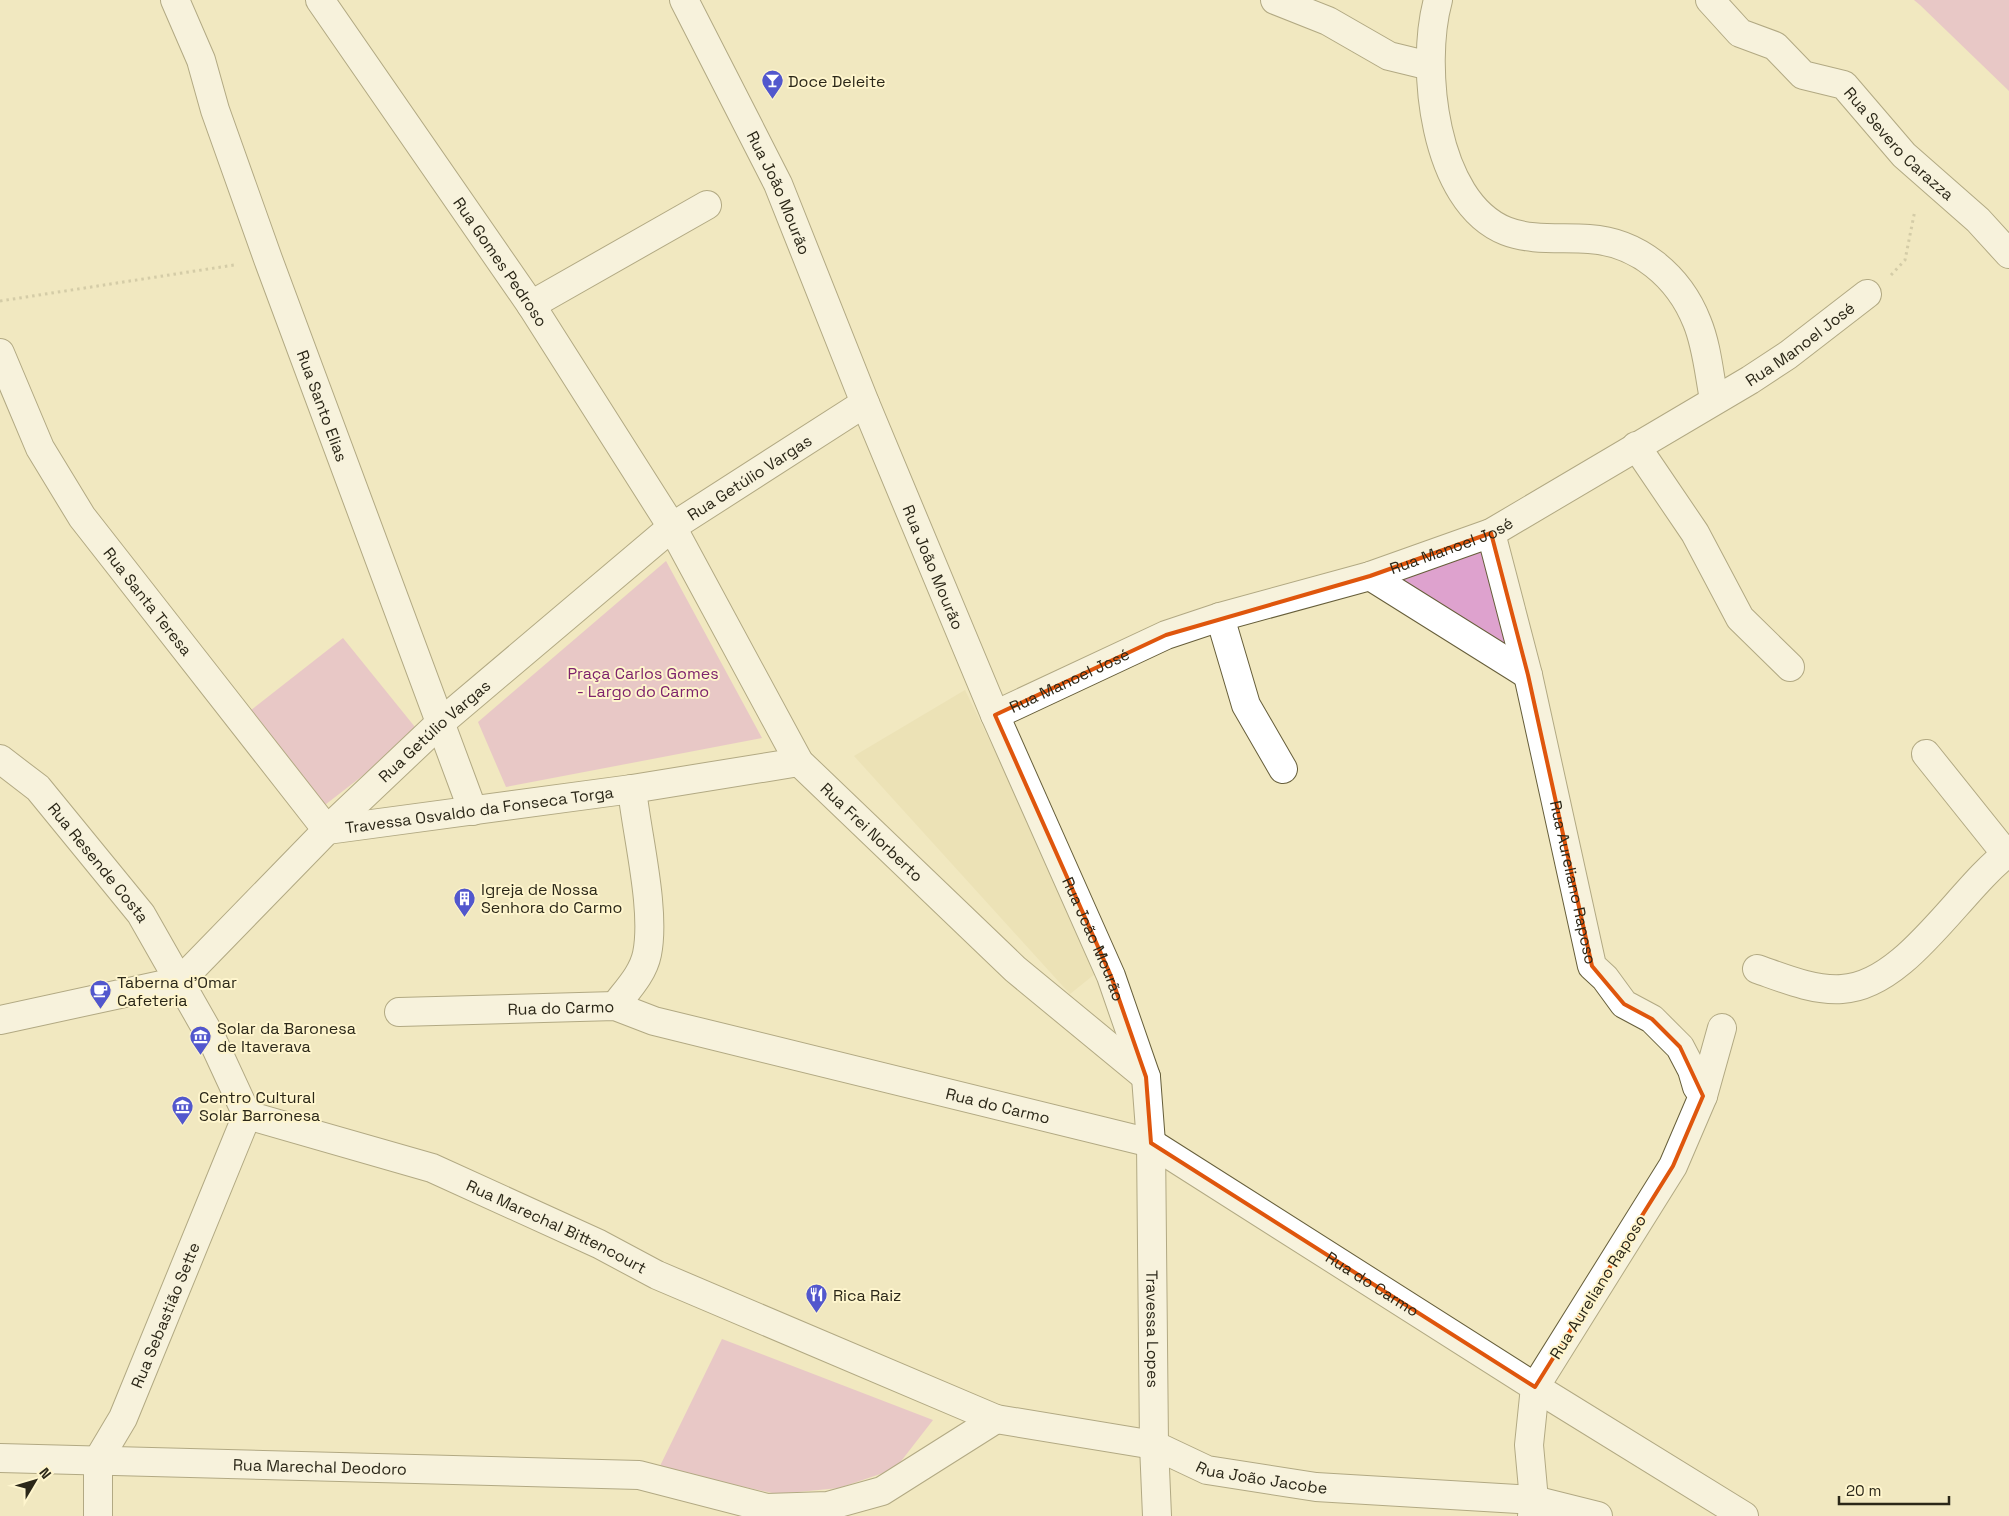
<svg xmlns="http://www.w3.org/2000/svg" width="2009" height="1516" viewBox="0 0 2009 1516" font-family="'Space Grotesk',sans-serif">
<rect width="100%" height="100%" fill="#f1e8c0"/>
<path fill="#e6dbab" d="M965 690 1101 969 1070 994 854 756Z"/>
<path fill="#dea2ce" d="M1914 0H2009V91L1920 5Z
M1486 544 1509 659 1399 581Z
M666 561 762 738 506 787 478 722Z
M343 638 419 732 321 808 246 714Z
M722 1339 933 1420 895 1469 839 1488 777 1494 659 1468Z"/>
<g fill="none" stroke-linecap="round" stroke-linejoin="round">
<defs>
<g id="street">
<path id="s1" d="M175 0 201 60 215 110 268 259 473 811"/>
<path id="s2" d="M320 0 531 305 672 527 799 762 1015 969 1146 1077"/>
<path d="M1275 0 1328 21 1389 56 1430 66"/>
<path d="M1438 0C1420 65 1433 202 1506 231 1531 241 1562 237 1589 239 1638 242 1679 276 1697 322 1707 346 1709 374 1714 399"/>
<path id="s3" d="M1710 0 1740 33 1775 46 1803 75 1844 85 1904 155 1978 220 2009 254"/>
<path d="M531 305 707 205"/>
<path id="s4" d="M0 353 40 448 82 517 327 830 632 789 799 762"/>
<path d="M1636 446 1695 533 1740 618 1790 667"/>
<path id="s5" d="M1491 533 1528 675 1592 966 1605 978 1624 1004 1652 1019 1680 1047 1692 1070 1697 1087 1703 1096 1673 1166 1535 1387 1529 1445 1534 1500 1532 1516"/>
<path d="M1370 576 1528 675"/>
<path d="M1220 617 1246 705 1283 769"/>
<path id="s6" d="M995 715 1166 635 1220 617 1370 576 1491 533 1750 380 1788 355 1867 294"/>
<path d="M1926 754 2006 854"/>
<path id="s7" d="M0 759 38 788 141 914 211 1037 247 1115 432 1168 599 1244 657 1275 996 1419 1154 1445 1207 1470 1316 1487 1534 1500 1598 1516"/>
<path d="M1757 969C1783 978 1813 991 1842 989 1906 986 1960 888 2009 852"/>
<path d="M615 1006C627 990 643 974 647 954 656 910 637 836 632 789"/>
<path id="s8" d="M399 1012 615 1006 654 1021 1151 1143 1535 1387 1744 1516"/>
<path d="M1703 1096 1722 1028"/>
<path id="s9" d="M0 1458 639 1475 767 1508 828 1506 882 1491 996 1419"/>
<path id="s10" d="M98 1516V1460L123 1418 247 1115"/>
</g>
<g id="secondary">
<path id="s11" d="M684 0 778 184 865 403 995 715 1111 976 1146 1077 1151 1143 1154 1445 1157 1516"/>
<path id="s12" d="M0 1020 180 981 327 830 439 724 672 527 865 403"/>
</g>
</defs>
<use href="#street" stroke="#665e3a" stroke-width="30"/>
<use href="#secondary" stroke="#665e3a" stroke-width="30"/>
<path stroke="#b2ab8b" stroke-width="3" stroke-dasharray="2.5 4" stroke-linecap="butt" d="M1891 275 1905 260 1915 210
M0 301 234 265"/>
<use href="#street" stroke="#fff" stroke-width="28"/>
<use href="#secondary" stroke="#fff" stroke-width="28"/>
</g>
<path d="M0 0H2009V1516H0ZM1491 533 1528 675 1592 966 1624 1004 1652 1019 1680 1047 1703 1096 1673 1166 1535 1387 1151 1143 1146 1077 1111 976 995 715 1166 635 1370 576Z" fill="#f1e8c0" fill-opacity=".55" fill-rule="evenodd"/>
<path fill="none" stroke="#df560d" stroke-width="4" stroke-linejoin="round" d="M1491 533 1528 675 1592 966 1624 1004 1652 1019 1680 1047 1703 1096 1673 1166 1535 1387 1151 1143 1146 1077 1111 976 995 715 1166 635 1370 576Z"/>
<defs>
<symbol id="bar-pin" viewBox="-11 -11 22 30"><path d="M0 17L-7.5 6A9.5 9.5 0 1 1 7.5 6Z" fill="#5257cd" stroke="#fef5cd"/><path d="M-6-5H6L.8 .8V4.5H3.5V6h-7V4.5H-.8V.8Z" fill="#fff"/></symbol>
<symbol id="building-pin" viewBox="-11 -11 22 30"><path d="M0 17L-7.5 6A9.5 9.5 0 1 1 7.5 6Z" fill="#5257cd" stroke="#fef5cd"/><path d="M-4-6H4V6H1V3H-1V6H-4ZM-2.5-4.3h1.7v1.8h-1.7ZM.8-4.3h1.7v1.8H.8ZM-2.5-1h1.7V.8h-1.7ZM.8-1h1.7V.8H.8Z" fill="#fff"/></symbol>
<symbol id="cafe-pin" viewBox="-11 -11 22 30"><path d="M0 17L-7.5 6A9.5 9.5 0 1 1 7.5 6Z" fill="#5257cd" stroke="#fef5cd"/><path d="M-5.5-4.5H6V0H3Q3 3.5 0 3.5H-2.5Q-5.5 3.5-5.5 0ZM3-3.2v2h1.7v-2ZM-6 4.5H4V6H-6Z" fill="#fff"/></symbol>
<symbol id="museum-pin" viewBox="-11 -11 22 30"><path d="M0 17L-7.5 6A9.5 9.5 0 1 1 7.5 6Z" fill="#5257cd" stroke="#fef5cd"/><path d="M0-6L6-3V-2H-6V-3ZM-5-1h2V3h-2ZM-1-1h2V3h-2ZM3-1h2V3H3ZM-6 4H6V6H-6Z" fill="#fff"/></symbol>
<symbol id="restaurant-pin" viewBox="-11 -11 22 30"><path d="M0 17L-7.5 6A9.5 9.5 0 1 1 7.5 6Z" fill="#5257cd" stroke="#fef5cd"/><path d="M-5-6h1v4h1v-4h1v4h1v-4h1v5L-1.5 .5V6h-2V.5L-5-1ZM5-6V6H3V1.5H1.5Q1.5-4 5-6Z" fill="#fff"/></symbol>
</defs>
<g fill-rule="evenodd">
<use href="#bar-pin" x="760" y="68" width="25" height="34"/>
<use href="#building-pin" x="452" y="886" width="25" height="34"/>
<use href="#cafe-pin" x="88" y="978" width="25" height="34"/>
<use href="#museum-pin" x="188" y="1024" width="25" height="34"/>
<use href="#museum-pin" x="170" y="1094" width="25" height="34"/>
<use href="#restaurant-pin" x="804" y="1282" width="25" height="34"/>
</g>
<g text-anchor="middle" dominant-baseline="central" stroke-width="4" stroke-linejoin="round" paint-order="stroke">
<g font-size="16" fill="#2b2718" stroke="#fef5cd" text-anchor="start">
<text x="788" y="81">Doce Deleite</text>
<text x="481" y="889">Igreja de Nossa<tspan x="481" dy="18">Senhora do Carmo</tspan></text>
<text x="117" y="982">Taberna d'Omar<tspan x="117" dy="18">Cafeteria</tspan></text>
<text x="217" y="1028">Solar da Baronesa<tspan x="217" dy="18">de Itaverava</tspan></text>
<text x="199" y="1097">Centro Cultural<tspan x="199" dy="18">Solar Barronesa</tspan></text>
<text x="833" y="1295">Rica Raiz</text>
</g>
<g font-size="16" fill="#2b2718" stroke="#fef5cd">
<text stroke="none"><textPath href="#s3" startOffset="245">Rua Severo Carazza</textPath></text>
<text stroke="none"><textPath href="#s11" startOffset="215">Rua João Mourão</textPath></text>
<text stroke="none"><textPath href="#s2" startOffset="318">Rua Gomes Pedroso</textPath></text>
<text stroke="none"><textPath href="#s6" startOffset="892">Rua Manoel José</textPath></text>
<text stroke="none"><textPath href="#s1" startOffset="432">Rua Santo Elias</textPath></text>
<text stroke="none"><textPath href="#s12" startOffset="946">Rua Getúlio Vargas</textPath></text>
<text stroke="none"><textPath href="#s6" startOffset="488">Rua Manoel José</textPath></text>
<text stroke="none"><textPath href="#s11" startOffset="620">Rua João Mourão</textPath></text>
<text stroke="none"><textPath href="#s4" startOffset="291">Rua Santa Teresa</textPath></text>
<text stroke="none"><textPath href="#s6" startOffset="82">Rua Manoel José</textPath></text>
<text stroke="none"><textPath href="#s12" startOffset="541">Rua Getúlio Vargas</textPath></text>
<text stroke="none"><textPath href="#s4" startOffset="735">Travessa Osvaldo da Fonseca Torga</textPath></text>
<text stroke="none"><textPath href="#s2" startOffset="1002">Rua Frei Norberto</textPath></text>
<text stroke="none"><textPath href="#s7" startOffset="144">Rua Resende Costa</textPath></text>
<text stroke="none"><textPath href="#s5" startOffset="359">Rua Aureliano Raposo</textPath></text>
<text stroke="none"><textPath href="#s11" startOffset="1025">Rua João Mourão</textPath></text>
<text stroke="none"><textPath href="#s8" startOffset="162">Rua do Carmo</textPath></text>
<text stroke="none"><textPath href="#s8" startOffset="612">Rua do Carmo</textPath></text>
<text stroke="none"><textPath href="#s7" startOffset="768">Rua Marechal Bittencourt</textPath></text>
<text stroke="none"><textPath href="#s8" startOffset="1032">Rua do Carmo</textPath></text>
<text transform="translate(1598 1287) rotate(-58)">Rua Aureliano Raposo</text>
<text stroke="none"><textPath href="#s10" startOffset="216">Rua Sebastião Sette</textPath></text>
<text stroke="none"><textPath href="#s11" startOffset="1425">Travessa Lopes</textPath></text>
<text stroke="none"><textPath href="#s9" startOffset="320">Rua Marechal Deodoro</textPath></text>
<text stroke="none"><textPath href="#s7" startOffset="1522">Rua João Jacobe</textPath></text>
</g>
<g font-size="16" fill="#7e236c" stroke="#fef5cd">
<text x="643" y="673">Praça Carlos Gomes<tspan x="643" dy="18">- Largo do Carmo</tspan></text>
</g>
</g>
<g transform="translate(35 1481) rotate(52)" stroke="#fef5cd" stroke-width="4" paint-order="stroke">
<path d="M0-4L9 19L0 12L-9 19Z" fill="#2b2718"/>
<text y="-8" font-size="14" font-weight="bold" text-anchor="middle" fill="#2b2718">N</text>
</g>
<path d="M1839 1496v8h110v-8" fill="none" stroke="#2b2718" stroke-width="2.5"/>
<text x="1846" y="1496" font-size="15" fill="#2b2718" stroke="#fef5cd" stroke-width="4" paint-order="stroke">20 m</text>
</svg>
